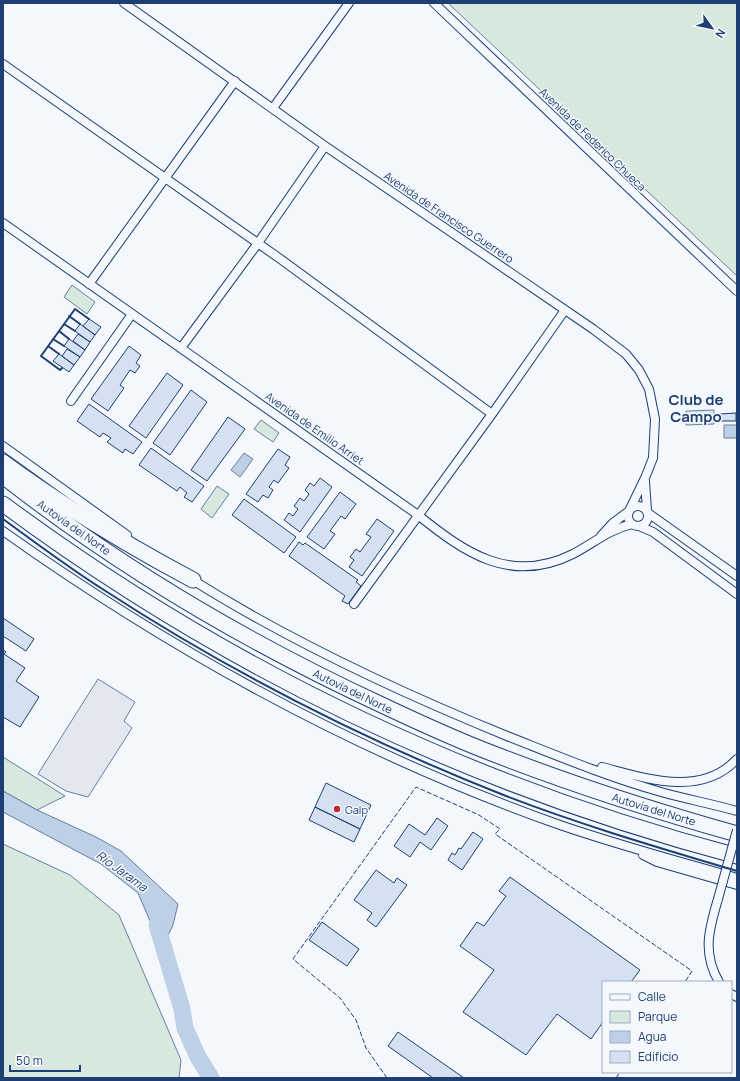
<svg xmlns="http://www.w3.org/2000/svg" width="740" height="1081" viewBox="0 0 740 1081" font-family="Manrope,sans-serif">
<rect width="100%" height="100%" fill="#f4f7fb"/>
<path fill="#d7e8df" stroke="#687fa3" d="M448 3H737V276Z
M72 285 95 302 87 314 64 297Z
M714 410V424L686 425V411Z
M261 420 279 433 273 442 254 429Z
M217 486 229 494 212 518 201 509Z
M3 757 65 796 37 810 3 791Z
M3 844 70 875 119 915 181 1060 179 1078H3Z"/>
<path fill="#e3e8f0" stroke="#687fa3" d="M98 679 135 702 124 721 132 728 88 797 66 791 38 774Z"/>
<path fill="#bed0e5" stroke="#687fa3" d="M724 425H737V438H724Z
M244 453 253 459 240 477 231 470Z
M3 791 37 810 96 837 121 851 178 904 173 925 163 946 156 942 153 928 138 893 101 864 3 812Z"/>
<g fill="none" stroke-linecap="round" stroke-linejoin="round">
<path stroke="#bed0e5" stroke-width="17" d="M157 925 182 1009 185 1028 198 1057 211 1078"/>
</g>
<path fill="#d5e0f0" stroke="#1d3f73" d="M89 319 101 327 95 335 83 326Z
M80 324 95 335 90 342 75 331Z
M78 334 90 342 85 350 73 341Z
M69 339 85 350 80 357 64 346Z
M129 346 141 355 136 363 140 366 135 373 130 370 120 385 124 388 108 411 91 399Z
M67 349 80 357 74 365 62 356Z
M59 354 74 365 69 372 53 361Z
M167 373 183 385 146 438 129 426Z
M191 390 207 402 170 455 153 443Z
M89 404 142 442 133 454 125 449 123 453 107 442 111 438 103 433 100 437 77 421Z
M736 413V421H720V414Z
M228 417 245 429 207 481 191 470Z
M151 448 204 486 192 502 184 497 187 493 180 487 177 491 139 465Z
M278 449 290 457 285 465 289 468 278 483 274 480 269 487 273 490 268 498 263 495 258 502 246 494Z
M320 478 332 487 300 532 284 520 289 513 293 516 298 509 294 506 300 498 304 501 309 494 305 490 310 483 314 486Z
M340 492 356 504 345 519 341 516 330 531 335 534 324 549 307 537Z
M244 499 296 537 284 553 232 515Z
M377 519 394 531 362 576 349 567 354 560 350 557 356 549 360 552 371 537 366 534Z
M299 542 303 545 305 543 358 580 356 582 361 586 348 604 342 601 345 596 289 556Z
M3 618 34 639 26 651 3 636Z
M3 650 6 652 4 654 25 668 16 681 39 697 20 727 3 717Z
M326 783 371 805 360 829 315 807Z
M315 807 360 829 354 842 309 820Z
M437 818 448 826 431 850 420 842 410 857 394 846 409 824 425 835Z
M473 832 483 839 462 870 448 860 452 853 455 855 459 848 461 849Z
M376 870 394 883 397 878 407 885 376 927 367 920 372 913 354 900Z
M510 877 640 970 631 982H603V1022L591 1039 557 1014 526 1055 463 1012 494 970 460 946 477 922 484 926 506 896 499 891Z
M322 922 359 949 347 966 309 940Z
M398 1032 464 1078H433L388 1046Z"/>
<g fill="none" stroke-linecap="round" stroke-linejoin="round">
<defs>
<path id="street" d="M124 3 325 146 593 329 626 354 639 370 649 389 655 419 653 458 645 478 629 511 613 523 601 536
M434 3 737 291
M3 64 279 258 492 414
M273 108 349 3
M3 223 418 515C465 553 511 585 573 554 594 543 608 530 632 524
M89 284 235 81
M181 348 258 243 325 146
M71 401 132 314
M3 446 127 535
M645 481 647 510
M628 516a10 10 0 1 1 20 0a10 10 0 1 1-20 0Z
M648 513 737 576
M639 526 653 532 737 594
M3 531C175 653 361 755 560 825 618 845 678 861 737 878
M191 579C291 642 399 692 507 736 558 756 608 777 661 792 686 799 712 804 737 811
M354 604 492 414 565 310
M602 767C645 778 701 798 737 759
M643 855 657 862 737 885
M718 899C709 929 702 953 719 982
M731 994 737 997"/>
<path id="highway" d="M3 462C63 506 127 545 193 580
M3 476C120 568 250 644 384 706 420 723 457 740 494 754 574 785 655 811 737 834
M3 504C224 668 472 786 737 856"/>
</defs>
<use href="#street" stroke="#1d3f73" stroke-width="10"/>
<use href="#highway" stroke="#1d3f73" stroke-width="17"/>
<use href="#street" stroke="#f4f7fb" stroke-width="8"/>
<use href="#highway" stroke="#f4f7fb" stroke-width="15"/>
<defs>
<path id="street-bridge" d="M718 899 737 830"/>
</defs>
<use href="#street-bridge" stroke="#1d3f73" stroke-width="10" stroke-linecap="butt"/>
<use href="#street-bridge" stroke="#f4f7fb" stroke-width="8"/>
<path stroke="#1d3f73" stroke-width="1" stroke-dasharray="5 2" stroke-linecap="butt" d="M387 1078 366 1048 356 1020 340 998 293 959 416 787 479 815 500 829 495 834 692 971 685 982
M616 1078 620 1072"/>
<path stroke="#1d3f73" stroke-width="2" d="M69 316 80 324
M64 324 75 331
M59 331 69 339
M53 339 64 346
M48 346 59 354
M62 368 60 370 41 356 75 309 89 319
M3 519C36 543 69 568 104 590 230 672 366 741 506 796 581 825 660 848 737 871"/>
</g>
<circle fill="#c62828" stroke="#f4f7fb" stroke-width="1.5" cx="337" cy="809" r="4"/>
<g text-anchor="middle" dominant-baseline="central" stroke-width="3" stroke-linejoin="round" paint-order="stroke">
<g font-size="11" fill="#1d3f73" stroke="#f4f7fb">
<text transform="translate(593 139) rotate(44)">Avenida de Federico Chueca</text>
<text transform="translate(449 217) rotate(34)">Avenida de Francisco Guerrero</text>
<text transform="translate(315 428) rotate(35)">Avenida de Emilio Arriet</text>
<text transform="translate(74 527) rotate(35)">Autovía del Norte</text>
<text transform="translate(353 691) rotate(26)">Autovía del Norte</text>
<text transform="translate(654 809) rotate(17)">Autovía del Norte</text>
</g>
<g font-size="11" fill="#1d3f73" stroke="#f4f7fb" text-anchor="start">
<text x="345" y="809">Galp</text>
</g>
<g font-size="12" font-style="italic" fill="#1d3f73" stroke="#f4f7fb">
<text transform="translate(122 871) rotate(36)">Río Jarama</text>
</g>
<g font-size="15" font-weight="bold" fill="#1d3f73" stroke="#f4f7fb">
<text x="696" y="399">Club de<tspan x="696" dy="17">Campo</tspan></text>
</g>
</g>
<rect width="740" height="1081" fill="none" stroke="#1d3f73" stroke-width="8"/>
<rect x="602" y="981" width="130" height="92" fill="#f4f7fb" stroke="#9eadc5"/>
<rect x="610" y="994" width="20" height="6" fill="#f4f7fb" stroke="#9eadc5"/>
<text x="638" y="1001" font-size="12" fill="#1d3f73">Calle</text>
<rect x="610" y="1011" width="20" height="12" fill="#d7e8df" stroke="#9eadc5"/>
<text x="638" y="1021" font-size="12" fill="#1d3f73">Parque</text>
<rect x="610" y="1031" width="20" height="12" fill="#bed0e5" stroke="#9eadc5"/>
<text x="638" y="1041" font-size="12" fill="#1d3f73">Agua</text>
<rect x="610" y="1051" width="20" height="12" fill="#d5e0f0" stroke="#9eadc5"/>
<text x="638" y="1061" font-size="12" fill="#1d3f73">Edificio</text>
<g transform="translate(712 28) rotate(123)" stroke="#f4f7fb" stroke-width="3" paint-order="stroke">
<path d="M0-3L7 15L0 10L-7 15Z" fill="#1d3f73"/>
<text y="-6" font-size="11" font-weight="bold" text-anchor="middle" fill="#1d3f73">N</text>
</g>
<path d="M10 1065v6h70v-6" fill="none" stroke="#1d3f73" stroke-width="2"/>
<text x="16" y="1065" font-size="12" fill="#1d3f73" stroke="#f4f7fb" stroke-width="3" paint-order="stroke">50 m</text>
</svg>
